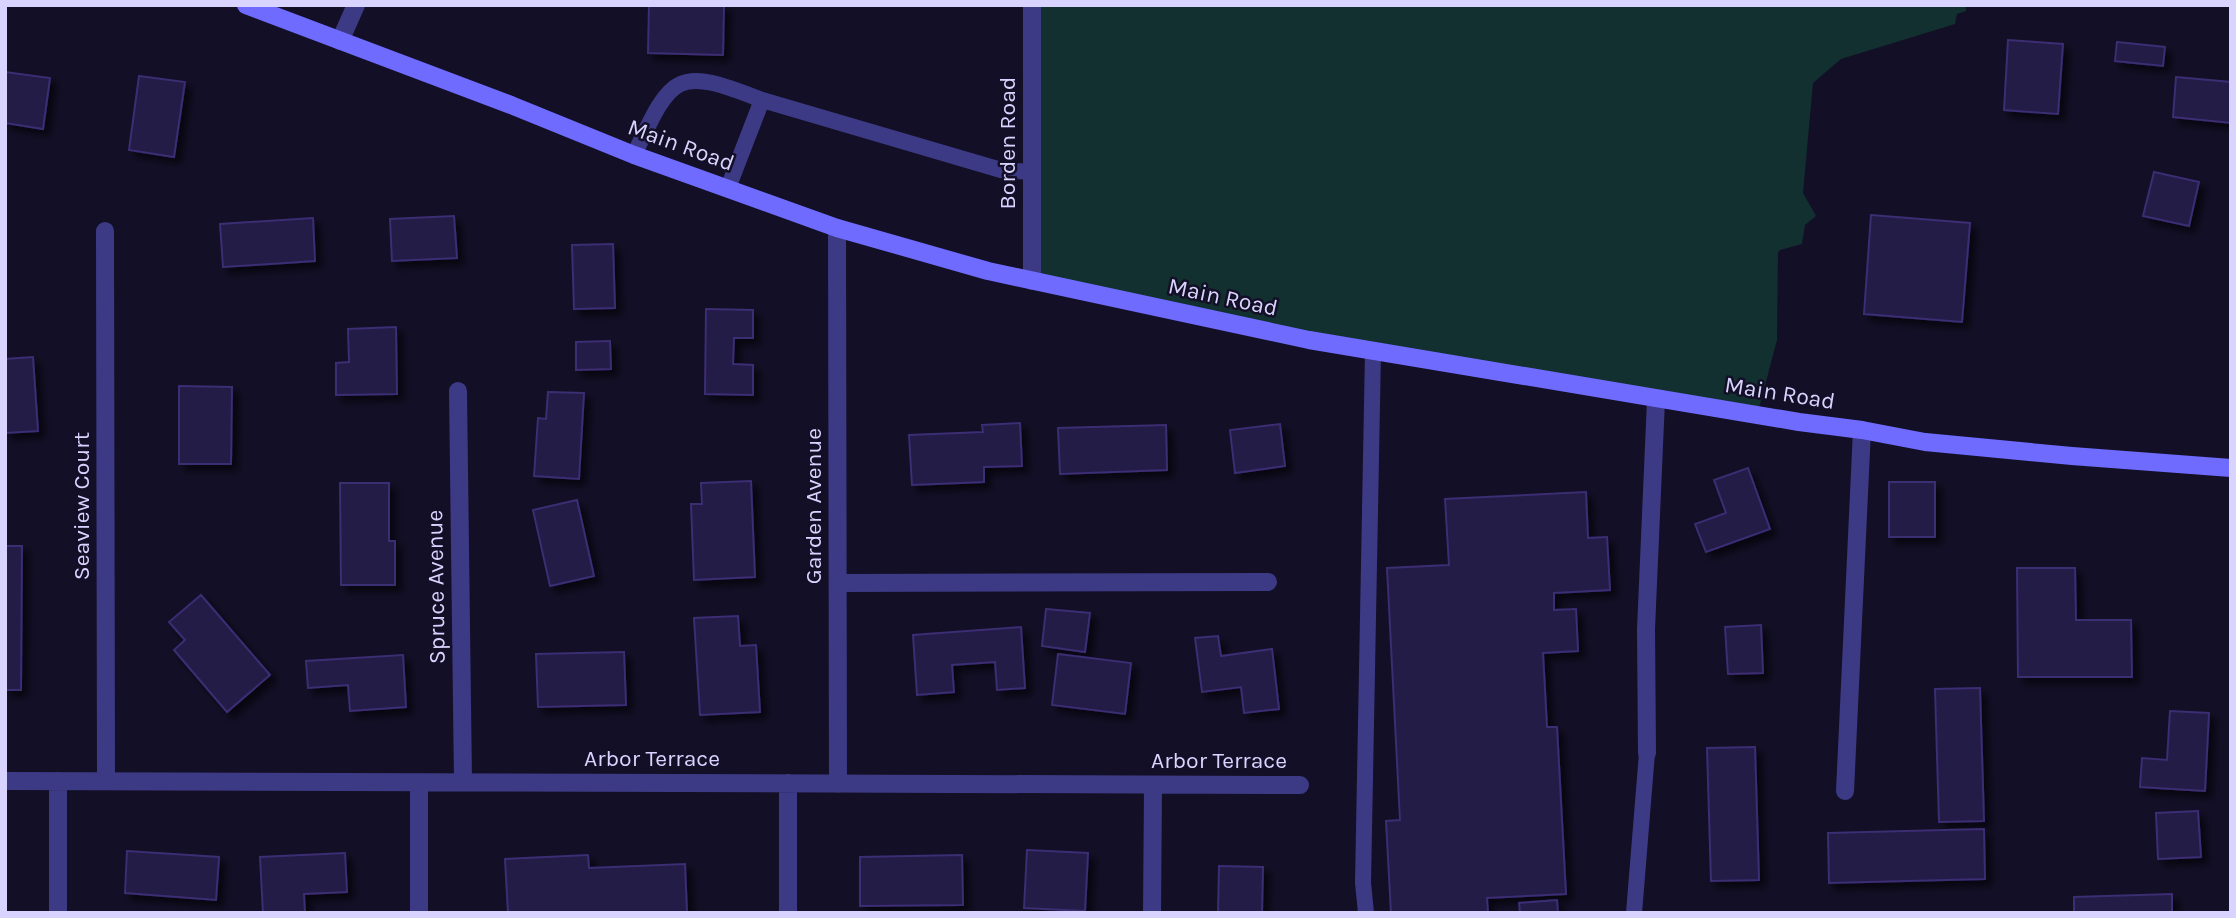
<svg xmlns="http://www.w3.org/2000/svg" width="2236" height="918" viewBox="0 0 2236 918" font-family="Karla,sans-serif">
<defs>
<filter id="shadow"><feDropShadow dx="6" dy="6" stdDeviation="3.5" flood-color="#0009"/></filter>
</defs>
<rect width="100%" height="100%" fill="#130f26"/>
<path fill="#12302f" d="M1038 5H1966V11L1957 14 1955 24 1841 59 1813 83 1803 193 1816 216 1805 225 1802 244 1780 250 1778 253 1777 340 1758 412 1485 369 1035 276Z"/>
<path fill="#241b47" stroke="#3b2d73" stroke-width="2" filter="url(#shadow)" d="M649 5H724L723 55 648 53Z
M2008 40 2063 44 2058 114 2004 110Z
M2117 42 2165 47 2163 66 2115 61Z
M5 72 50 78 43 129 5 123Z
M139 76 185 82 174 157 129 150Z
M2176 77 2231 82V123L2173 117Z
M2154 172 2199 182 2189 226 2143 216Z
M1871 215 1970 223 1962 322 1864 314Z
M454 216 457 258 392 261 390 219Z
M313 218 315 261 223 267 220 224Z
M613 244 615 308 574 309 572 245Z
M706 309 753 310V338H734L733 364 753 365V395L705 394Z
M396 327 397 394 336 395V363L349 362 348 329Z
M610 341 611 369 576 370V342Z
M33 357 38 431 5 433V359Z
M179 386 232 387 231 464H179Z
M548 392 584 393 579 479 534 476 538 418 546 419Z
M1020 423 1022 466 984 467V482L912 485 909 435 983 432 982 425Z
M1280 424 1285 466 1235 473 1230 430Z
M1166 425 1167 470 1060 474 1058 428Z
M1748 468 1770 529 1706 552 1695 524 1726 513 1714 480Z
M751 481 755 577 694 580 691 504H702L701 483Z
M1889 482H1935V537H1889Z
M340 483H389V541H395V585H341Z
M1586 492 1588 538 1607 537 1610 590 1554 593V610L1576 609 1578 651 1543 653 1547 727H1557L1566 894 1487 898 1488 913H1391L1386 821 1400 820 1387 568 1449 565 1445 499Z
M577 500 594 576 550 586 533 510Z
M5 546H22L21 690H5Z
M2017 568H2075L2076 620H2131L2132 677H2018Z
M201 595 270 675 227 712 174 650 185 640 169 622Z
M1046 609 1090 613 1085 652 1042 646Z
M738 616 740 646 756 645 760 712 700 715 694 618Z
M1761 625 1763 673 1728 674 1725 627Z
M1021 627 1025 688 997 690 995 662 952 665 954 692 917 695 913 635Z
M1218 636 1221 656 1272 649 1279 709 1244 713 1241 687 1202 692 1195 638Z
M624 652 626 705 538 707 536 654Z
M1058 654 1131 663 1125 714 1052 705Z
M403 655 406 707 350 711 348 685 308 688 306 661Z
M1980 688 1984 821 1939 822 1935 689Z
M2170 711 2209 713 2205 791 2140 787 2142 758 2167 760Z
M1755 747 1759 880 1711 881 1707 748Z
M2198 811 2201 857 2158 859 2156 813Z
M1984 829 1985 879 1829 883 1828 833Z
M1027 850 1088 853 1085 911 1024 908Z
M127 851 219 857 216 900 125 893Z
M345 853 347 892 304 894 305 913H263L260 857Z
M588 855 589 868 685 864 687 913H508L505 859Z
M962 855 963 905 860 906V857Z
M1219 866 1263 867 1262 913H1218Z
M2172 894V913H2074V897Z
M1557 900 1558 913H1520L1519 903Z"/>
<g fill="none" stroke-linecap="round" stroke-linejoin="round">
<path stroke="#3d3a85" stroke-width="16" d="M634 155C672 75 675 65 762 100
M728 188 762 100 1001 170 1032 172
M1366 913 1363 883 1373 351
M1634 913 1647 753"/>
<path stroke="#3d3a85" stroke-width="18" d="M340 41 356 5
M837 228 838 784
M105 231 106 781
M1032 281V5
M458 391 463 782
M838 583 1268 582
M1647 753 1646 629 1656 400
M5 781 1300 785
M1845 791 1862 430
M58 913V781
M419 913V782
M788 913V783
M1152 913 1153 785"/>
<path stroke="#6f6bff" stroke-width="18" d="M246 5 511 105 634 155 837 228 988 271 1309 340 1799 422 1862 430 1925 442 2072 456 2231 468"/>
</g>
<g text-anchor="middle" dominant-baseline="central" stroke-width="5" stroke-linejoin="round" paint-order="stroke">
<g font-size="23" fill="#d9d4ff" stroke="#130f26">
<text transform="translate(1007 143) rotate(-90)">Borden Road</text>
<text transform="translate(681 145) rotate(20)">Main Road</text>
<text transform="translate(1223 297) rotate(12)">Main Road</text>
<text transform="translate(1780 393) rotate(9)">Main Road</text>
<text transform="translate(81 506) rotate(-90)">Seaview Court</text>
<text transform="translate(813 506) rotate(-90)">Garden Avenue</text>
<text transform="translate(436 587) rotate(-91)">Spruce Avenue</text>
<text x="652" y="758">Arbor Terrace</text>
<text x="1219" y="760">Arbor Terrace</text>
</g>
</g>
<rect width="2236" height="918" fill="none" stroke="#d9d4ff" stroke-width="14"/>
</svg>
